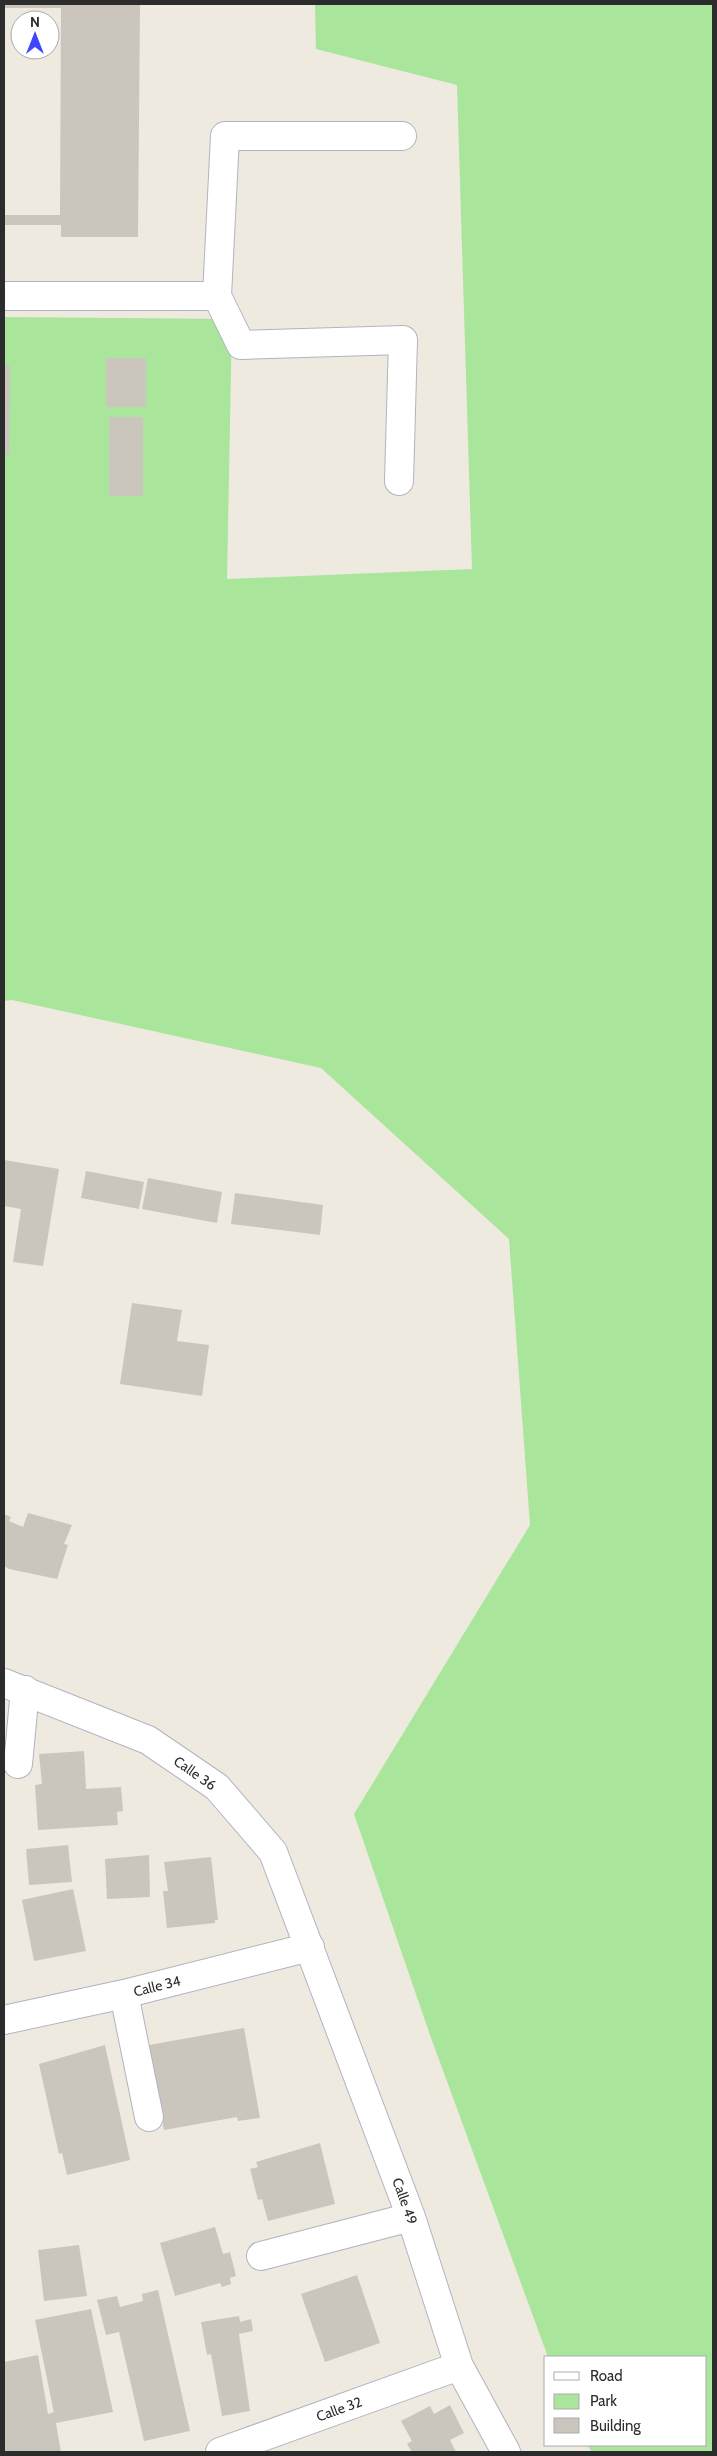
<svg xmlns="http://www.w3.org/2000/svg" width="717" height="2456" viewBox="0 0 717 2456" font-family="Cabin,sans-serif">
<rect width="100%" height="100%" fill="#eeeadf"/>
<path fill="#a9e59b" d="M315 4H713V2452H592L587 2445H706V2357H548L430 2035 354 1814 530 1525 509 1239 321 1068 12 1000 4 1001V317L232 319 227 579 472 569 457 85 316 49Z"/>
<path fill="#cac6be" d="M4 4H140L138 237H61V225H4V215H60L61 8H4Z
M106 358H146V407H106Z
M4 366H10L9 455H4Z
M109 417H143V496H109Z
M4 1160 59 1169 43 1266 13 1262 21 1209 4 1206Z
M86 1171 144 1182 139 1209 81 1198Z
M148 1178 222 1192 217 1223 142 1209Z
M235 1193 323 1205 320 1235 231 1224Z
M132 1303 182 1310 177 1341 209 1345 202 1396 120 1384Z
M28 1513 72 1525 64 1544 68 1545 57 1579 9 1569 4 1566V1514L11 1517 9 1521 23 1527Z
M84 1751 86 1789 121 1787 123 1811 117 1812 118 1825 38 1830 35 1785 42 1784 39 1754Z
M68 1845 72 1882 29 1885 26 1849Z
M149 1855 150 1897 107 1899 105 1859Z
M211 1857 218 1920H215V1923L167 1928 163 1891H168L164 1862Z
M73 1889 86 1951 34 1961 22 1900Z
M244 2028 260 2118 238 2121 237 2117 164 2130 149 2045Z
M105 2045 130 2160 67 2175 62 2153 59 2154 39 2064Z
M320 2143 335 2204 268 2221 262 2199 258 2200 250 2169 258 2167 256 2162Z
M215 2227 223 2254 230 2252 236 2276 230 2278 231 2284 222 2287 220 2283 175 2296 160 2243Z
M79 2245 87 2296 44 2301 38 2250Z
M357 2275 380 2343 325 2362 301 2294Z
M158 2290 190 2431 144 2441 119 2332 106 2335 97 2300 117 2296 120 2307 143 2301 142 2294Z
M91 2309 113 2412 56 2423 35 2320Z
M239 2316 240 2322 251 2319 253 2331 239 2334 250 2411 222 2416 211 2354 207 2355 201 2322Z
M38 2355 48 2414 54 2412 61 2452H4V2362Z
M450 2405 464 2433 450 2440 456 2452H412L407 2444 412 2441 401 2421 430 2406 434 2414Z"/>
<g fill="none" stroke-linecap="round" stroke-linejoin="round">
<defs>
<path id="minor" d="M4 296H217L225 136H402
M217 296 241 345 403 340 399 481
M4 1683 148 1740 217 1787 273 1852 411 2217 459 2366 506 2452
M18 1764 25 1690
M124 1994 149 2117
M4 2020 124 1994 310 1947
M261 2256 411 2217
M220 2452 459 2366"/>
</defs>
<use href="#minor" stroke="#b2b3c0" stroke-width="30"/>
<use href="#minor" stroke="#fff" stroke-width="28"/>
</g>
<g text-anchor="middle" dominant-baseline="central" stroke-width="4.5" stroke-linejoin="round" paint-order="stroke">
<g font-size="14" fill="#2c2c2c" stroke="#fff">
<text transform="translate(195 1773) rotate(35)">Calle 36</text>
<text transform="translate(157 1986) rotate(-14)">Calle 34</text>
<text transform="translate(405 2201) rotate(70)">Calle 49</text>
<text transform="translate(339 2409) rotate(-20)">Calle 32</text>
</g>
</g>
<rect width="717" height="2456" fill="none" stroke="#2c2c2c" stroke-width="10"/>
<rect x="544" y="2356" width="162" height="90" fill="#ffffff" stroke="#ababab"/>
<rect x="554" y="2372" width="25" height="8" fill="#ffffff" stroke="#ababab"/>
<text x="590" y="2381" font-size="15" fill="#2c2c2c">Road</text>
<rect x="554" y="2394" width="25" height="15" fill="#a9e59b" stroke="#ababab"/>
<text x="590" y="2406" font-size="15" fill="#2c2c2c">Park</text>
<rect x="554" y="2418" width="25" height="15" fill="#cac6be" stroke="#ababab"/>
<text x="590" y="2431" font-size="15" fill="#2c2c2c">Building</text>
<g transform="translate(35 35)"><circle r="24" fill="#ffffff" stroke="#ababab"/>
<path d="M0-4L9 19L0 12L-9 19Z" fill="#3d45fd"/>
<text y="-8" font-size="14" font-weight="bold" text-anchor="middle" fill="#2c2c2c">N</text>
</g>
</svg>
